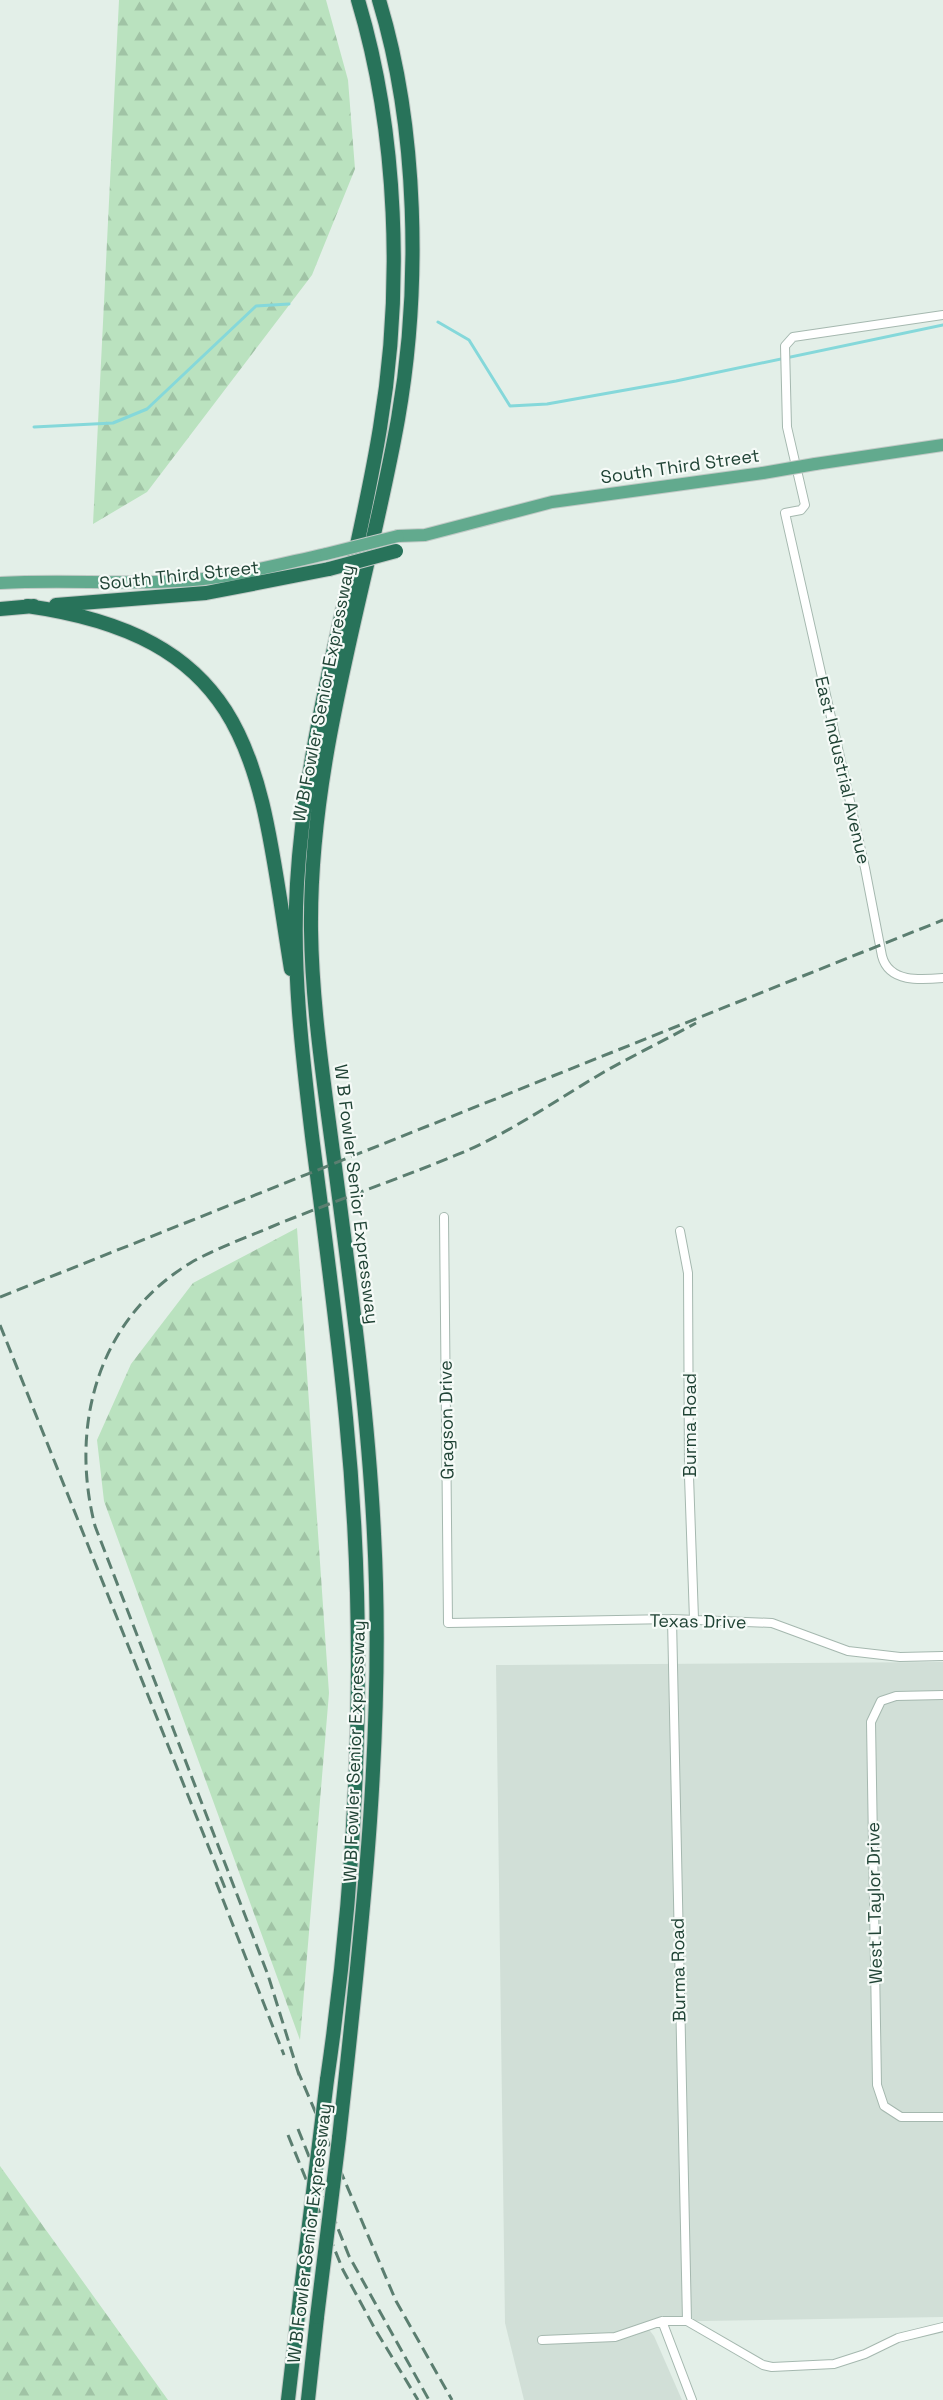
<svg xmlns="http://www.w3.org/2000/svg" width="943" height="2400" viewBox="0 0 943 2400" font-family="'Space Grotesk',sans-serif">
<defs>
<pattern id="forest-firs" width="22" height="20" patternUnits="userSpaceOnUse" patternTransform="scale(1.5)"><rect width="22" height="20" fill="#bae2bf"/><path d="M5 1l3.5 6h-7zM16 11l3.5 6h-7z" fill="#a0c3a5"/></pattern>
</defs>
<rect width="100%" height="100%" fill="#e3efe8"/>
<path fill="#d1dfd7" d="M943 1662V2317L643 2322 654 2336 682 2400H524L505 2323 496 1665Z"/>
<path fill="url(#forest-firs)" d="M119 0H326L348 80 355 169 312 275 147 492 93 524Z
M297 1228 329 1693 300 2040 104 1501 97 1440 131 1364 193 1283Z
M0 2166 168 2400H0Z"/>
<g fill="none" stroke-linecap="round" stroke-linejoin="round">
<path stroke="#85d8da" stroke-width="3" d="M438 322 469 340 510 406 547 404 676 381 943 325
M34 427 113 423 147 409 256 306 289 304"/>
<defs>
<path id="street" d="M943 315 793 337 785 346 787 427 805 505 801 510 785 513 865 868 882 956C889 983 921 980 943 978
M444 1217 448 1623 672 1619 772 1623 848 1651 900 1657 943 1656
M680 1231 688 1273 689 1476 694 1619
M672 1619 687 2321
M943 1695 896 1696 881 1701 871 1722 877 2085 884 2106 901 2117H943
M662 2321 692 2400
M542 2340 615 2337 662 2321H687L763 2365 772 2367 834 2364 865 2354 898 2338 943 2327"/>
<path id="primary" d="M815 464 943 445
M398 536 425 535 552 502 763 473
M0 583C68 579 136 586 203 579 245 574 285 563 326 554"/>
<path id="highway" d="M56 605 206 593 329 569
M27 606C261 639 259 773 291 969
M0 609 34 606
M327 2080C359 1860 368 1640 346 1418 337 1324 324 1230 312 1136 302 1053 292 968 297 884 306 728 355 581 380 428 403 291 398 133 358 0
M339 2138C361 1937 385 1736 374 1534 368 1411 351 1289 335 1167 325 1091 312 1007 311 930 309 756 368 588 398 419 421 288 418 128 379 0
M288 2400 301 2289
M308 2400 317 2317"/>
</defs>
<use href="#street" stroke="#a5b8af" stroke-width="10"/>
<use href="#primary" stroke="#c1cac6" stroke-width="14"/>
<use href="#highway" stroke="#c1cac6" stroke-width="16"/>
<use href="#street" stroke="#fff" stroke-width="8"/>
<use href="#primary" stroke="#62aa8e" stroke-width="12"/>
<use href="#highway" stroke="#28735a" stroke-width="14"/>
<path stroke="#5b7e70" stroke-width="3" stroke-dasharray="12 6" stroke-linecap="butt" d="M0 1297 943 920
M0 1325 225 1888
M216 1882 284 2055
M297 2069 396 2301 452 2400
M299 2075 268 1975 95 1526C69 1425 98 1318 192 1262 217 1248 245 1238 271 1227 336 1200 402 1178 466 1151 514 1130 558 1099 604 1072 634 1055 665 1040 696 1023
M298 2129 349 2256 429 2400
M288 2135 343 2270 375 2329 418 2400"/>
<defs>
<path id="primary-bridge" d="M763 473 815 464
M326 554 398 536"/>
<path id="highway-bridge" d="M329 569 396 551
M301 2289 327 2080
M317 2317 339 2138"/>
</defs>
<use href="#primary-bridge" stroke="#c1cac6" stroke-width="14" stroke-linecap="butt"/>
<use href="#highway-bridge" stroke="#c1cac6" stroke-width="16" stroke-linecap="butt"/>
<use href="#primary-bridge" stroke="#62aa8e" stroke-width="12"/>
<use href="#highway-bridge" stroke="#28735a" stroke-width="14"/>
</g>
<g text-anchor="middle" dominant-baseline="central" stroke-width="4.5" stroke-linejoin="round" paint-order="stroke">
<g font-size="18" fill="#204335" stroke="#f5faf7">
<text transform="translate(680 466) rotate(-8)">South Third Street</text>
<text transform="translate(179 575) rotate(-6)">South Third Street</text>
<text transform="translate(323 693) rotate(-79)">W B Fowler Senior Expressway</text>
<text transform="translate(843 770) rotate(77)">East Industrial Avenue</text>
<text transform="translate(357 1194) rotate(83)">W B Fowler Senior Expressway</text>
<text transform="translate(446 1420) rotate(-91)">Gragson Drive</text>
<text transform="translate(689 1425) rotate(-90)">Burma Road</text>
<text transform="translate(698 1621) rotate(1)">Texas Drive</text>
<text transform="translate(354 1751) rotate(-88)">W B Fowler Senior Expressway</text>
<text transform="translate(874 1903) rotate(-91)">West L Taylor Drive</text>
<text transform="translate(678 1970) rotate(-91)">Burma Road</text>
<text transform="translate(309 2233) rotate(-83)">W B Fowler Senior Expressway</text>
</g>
</g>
</svg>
